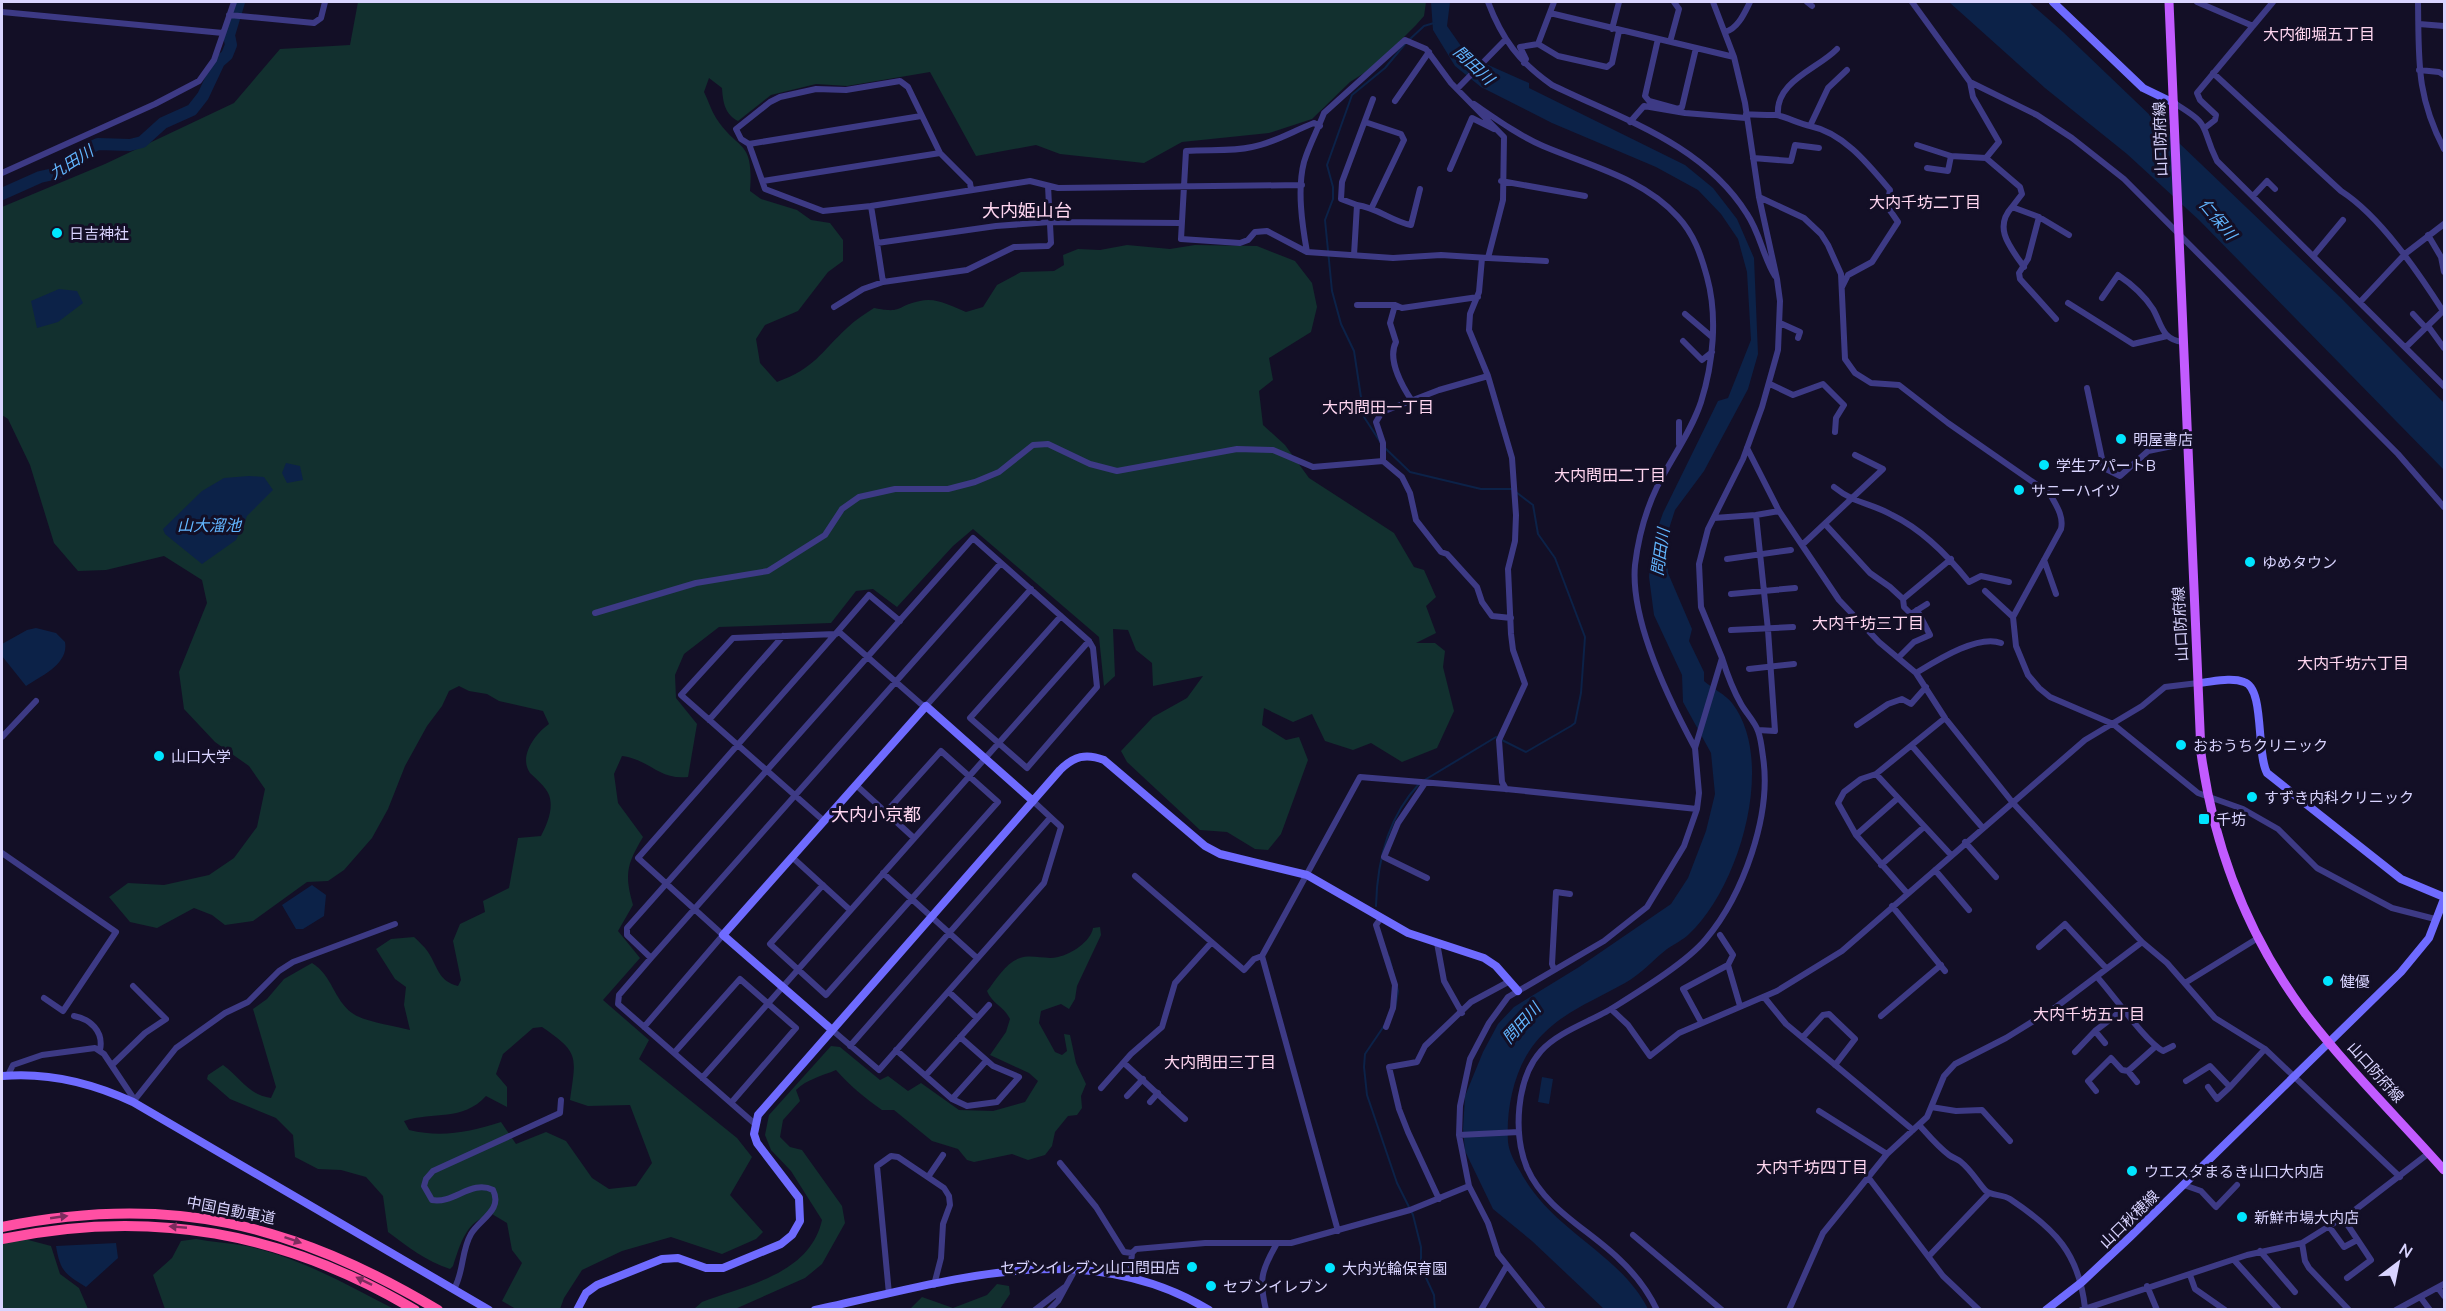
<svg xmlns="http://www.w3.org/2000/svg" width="2446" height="1311" viewBox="0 0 2446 1311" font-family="Mulish,'Noto Sans JP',sans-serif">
<rect width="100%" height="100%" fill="#130f26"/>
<path fill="#12302f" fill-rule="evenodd" d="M358 2H1426L1424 16 1416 25 1375 66 1350 82 1312 119 1269 133 1182 142 1144 163 1060 154 1036 145 976 156 930 72 847 86 816 84 771 95 738 121C725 114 723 103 722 88L709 78 704 92C708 100 711 110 716 118 738 152 754 138 750 191L761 199 797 210 811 220 830 223 843 240V261L828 272 798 311 765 325 756 339 760 363 777 382C815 368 820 353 847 328 855 320 865 314 874 308 904 314 895 306 920 301 936 297 951 306 966 312L983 307 997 285 1021 272 1054 271 1064 265 1063 255 1078 249 1100 250 1127 245 1170 249 1195 245 1257 246 1295 261 1312 283 1317 307 1311 332 1269 358 1273 380 1259 391 1263 425 1285 445 1309 478 1394 533 1414 567 1424 570 1436 597 1426 606 1436 633 1416 643H1435L1445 651 1443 667 1454 711 1437 748 1402 762 1371 743 1353 750 1325 741 1312 714 1293 722 1264 708 1262 725 1286 740 1299 737 1308 760 1281 834 1268 850 1255 849 1227 832 1200 830 1127 762 1121 751 1153 717 1187 698 1203 676 1153 686 1152 663 1136 650 1128 630 1113 629 1115 676 1104 686 1099 637 973 529 953 546 897 607 873 589 856 591 831 623 719 627 684 654 675 675 676 698 697 724 688 777C658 780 651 760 622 756L614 774 618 803 643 837C627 864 624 874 633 905L618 931 640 958 603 1000 649 1040 639 1059 737 1138 752 1157 730 1195 763 1232 756 1239 722 1254 671 1237 622 1251 582 1270 564 1298 560 1309H516L502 1301 522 1263 512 1250 507 1223 492 1214C466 1221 461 1242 453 1266L450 1269C426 1261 408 1247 388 1232L383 1196 366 1177 341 1170 318 1169 295 1157 293 1135 276 1118 230 1099 207 1079 208 1075 223 1065C240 1077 248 1095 271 1098L276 1087 253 1009 267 999 284 979 312 963C332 975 334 1000 352 1013 364 1022 395 1026 410 1030L404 1005 406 987 395 979 376 949 391 939 414 937C419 942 424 946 428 952 438 967 438 981 458 986L461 980 453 941 460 924 485 912 483 901 509 888 518 838 541 836C547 824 554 809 549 795 546 787 536 779 530 773 518 756 536 733 549 724L543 711 499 701 487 694 469 691 459 686 449 691 442 706 427 726 405 766 388 809 372 838 344 870 328 881 307 882 253 921 225 925 212 915 194 908 157 928 130 922 109 897 128 883 164 885 209 875 234 858 257 827 265 789 249 766 215 742 184 709 179 672 207 603 202 580 164 556 106 570 78 571 54 543 30 465 8 419 2 415V207L105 164 234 103 280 49 350 45ZM542 1027C580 1053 576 1056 570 1100L588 1106 630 1105 652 1163 636 1186 609 1189 592 1178 566 1141 546 1132 516 1144 501 1122C469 1132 442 1138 409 1130L404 1121C434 1111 462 1122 486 1096L507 1107V1087L496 1074 503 1054 533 1028Z
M1100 927 1101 935 1077 986 1075 999 1069 1009 1061 1004 1041 1011 1039 1023 1055 1052 1062 1055 1067 1051 1064 1034 1070 1035 1076 1063 1086 1084 1081 1096 1082 1108 1077 1115 1068 1116 1055 1132 1052 1146 1045 1155 1028 1160 1012 1154 974 1162 967 1160 958 1149 932 1141 894 1110H882C865 1098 850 1086 836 1070 822 1076 807 1079 796 1090L800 1101 783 1120 780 1137 790 1147 802 1150 842 1206 845 1223 822 1264 805 1278 735 1309H694L702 1302C747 1285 810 1274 822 1220L791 1171 771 1150 765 1135 769 1115 831 1046 840 1047 880 1080 888 1076 908 1091 921 1083 959 1110 993 1111 1025 1102 1038 1081 1029 1073 990 1055 1006 1032 1010 1019C1004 1006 992 1004 987 991 996 980 1006 962 1020 958 1032 954 1046 960 1058 957 1072 954 1091 941 1093 928Z
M2 1233 51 1246 60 1274 79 1288 88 1309H2Z
M196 1239C212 1242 229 1243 246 1246 298 1257 348 1285 394 1309H165L153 1275 172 1258 181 1241Z
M997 1284 1009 1286 1010 1294 1000 1309H910L922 1297 953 1308 987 1295Z"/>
<path fill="#0c2248" d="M1431 2H1450L1447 26 1468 56 1529 83V88L1685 165 1713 188 1737 219 1754 258 1758 354 1748 389 1704 471 1675 510 1666 538 1668 573 1692 629 1689 641 1704 672V681C1712 688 1726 695 1732 703 1777 761 1739 888 1689 934 1683 940 1674 944 1667 949 1652 961 1641 974 1625 983 1593 1001 1558 1014 1535 1043 1514 1069 1506 1109 1508 1142 1509 1152 1515 1163 1520 1171 1552 1232 1620 1253 1648 1309H1604L1532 1241 1493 1209 1465 1151 1463 1129 1465 1096 1483 1052 1498 1024 1514 1007 1579 967 1671 904 1688 878 1706 831 1715 794 1711 753 1683 702 1682 675 1654 615 1649 577 1652 544 1663 513 1718 401 1728 398 1751 340 1747 272 1738 239 1721 214 1698 190 1656 167 1552 123 1481 87 1455 66 1433 30Z
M1949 2H2029L2063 32 2341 298 2444 403V470L2199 220 2127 154 2045 88Z
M59 289 77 291 83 303 58 322 37 328 31 301Z
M286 463 300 466 303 480 287 483 282 473Z
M249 476 264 477 273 490 247 516 236 540 202 564 165 534 163 529 202 491 224 478Z
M36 628 56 633 65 642C69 664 41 676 26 686L2 656V644L27 630Z
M312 885 326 895 324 916 303 929H296L282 905Z
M1542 1077 1553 1079 1549 1104 1538 1102Z
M116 1243 118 1258 86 1287C65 1274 60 1271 56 1246Z"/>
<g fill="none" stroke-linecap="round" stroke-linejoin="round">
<path stroke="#0c2248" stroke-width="2" d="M1409 40 1424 26 1434 23
M1381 443 1364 417 1354 351 1341 324 1332 291 1325 220 1333 199V187L1327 165 1352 95 1385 68 1405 44
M1385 448 1410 472 1481 489H1512L1533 505 1538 534 1555 558 1585 637 1581 693 1575 723 1571 726 1526 752 1496 737 1423 781
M1376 906C1377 863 1388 817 1419 784
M1389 957 1398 991 1395 1009
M1384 1026 1365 1054 1364 1067 1367 1095 1397 1183 1413 1215 1421 1247V1267L1434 1295 1435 1310"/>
<path stroke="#0c2248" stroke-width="12" d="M2 194 40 177 58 173 85 150 98 144 130 145 142 142 163 123 192 110 203 96 219 62 227 55 231 45 229 35 239 2"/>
<path stroke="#3d3a85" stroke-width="6" d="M1488 2C1502 39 1519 62 1552 85 1624 120 1703 144 1747 214 1760 233 1763 257 1775 276
M1554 2 1538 44 1558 56 1607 67 1612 63 1619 31
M1807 2 1812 6
M1912 2 1970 82 2037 115 2072 138 2124 179 2398 454 2444 507
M2197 2 2253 26
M2418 2C2419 61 2416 95 2444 149
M2 12 223 33
M1550 13 1734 57
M229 15 314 23 321 18 325 2
M2419 24 2444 26
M1612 29 1619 2
M1725 32C1738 29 1745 12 1750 2
M1658 39 1645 96 1649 101 1678 109 1682 107 1696 48
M1670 42 1679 9 1674 2
M1524 63 1526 59 1520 47 1538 44
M2419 70 2439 72 2444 75
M2213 73 2341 191C2380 216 2418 272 2443 311
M1457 89 1506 39
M1395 101 1429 52
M2174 103C2214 127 2199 125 2217 161L2444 386
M1474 104C1496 119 1518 135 1543 146 1590 166 1643 178 1678 217 1694 234 1701 255 1707 277 1718 317 1713 364 1701 402 1691 432 1671 459 1657 487 1646 510 1638 540 1635 565 1630 620 1669 700 1695 748
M1746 114C1757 115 1766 115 1776 115 1784 116 1800 124 1810 126L1828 88 1847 70
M1778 115C1775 81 1818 69 1837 49
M1365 122 1401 134 1404 140 1372 207
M1630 122 1644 106 1685 113 1746 118
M1810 126C1844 133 1869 165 1890 190L1887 206 1898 222 1872 262 1848 275 1842 287
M2206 127 2215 120 2216 115 2200 100 2197 93 2273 2
M749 144 921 116
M1917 145 1951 156 1986 158 1999 142 1973 97 1970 82
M1753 158 1791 161 1795 145 1819 148
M1986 158 2020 187 2022 194 2012 207 2039 217 2069 235
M1927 168 1948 171 1951 156
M1450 169 1472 118 1494 129
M2 173 155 104 199 81 214 60 234 2
M763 181 940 153
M1501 181 1585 196
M2253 196 2267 181 2275 189
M1759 197 1804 218 1821 234 1828 245 1841 274 1845 359 1855 373 1871 383 1899 385 1948 423 2050 494C2056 505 2064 516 2061 529L2013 617 2016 646 2028 675 2039 688 2050 697 2113 724 2198 793 2243 809 2278 829 2317 868 2392 908 2435 919
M1357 205C1378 208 1391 221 1411 225L1420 189
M871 206 823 211 765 189 749 144 741 139 736 129 770 102 780 97 816 89 846 90 900 81 908 87 940 153 970 183 971 189
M2012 207C1993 228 2010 247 2024 267
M2039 217 2028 259 2019 273 2020 279 2056 319
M1181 223 1050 222 996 226 877 243 871 206 1030 181 1058 188 1302 185
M2428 235 2441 257 2444 272
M877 243 883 282
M1307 252C1302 224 1297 189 1304 162 1309 145 1318 129 1324 113L1405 40 1426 49 1451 83 1504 137 1503 200 1488 258 1441 255 1393 258 1307 252 1267 231 1255 232 1248 240 1240 243 1181 239 1186 151C1208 149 1230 152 1252 147 1274 143 1293 131 1314 123L1320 126
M1354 255 1357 205 1341 199 1342 182 1373 99
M2314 255 2343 220
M1482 258 1479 292 1470 314 1469 330 1488 376 1512 458 1516 515 1515 541 1508 569 1511 634 1513 650 1525 684 1499 740 1502 782 1506 789
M1488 258 1546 261
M2102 298 2118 275C2130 283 2144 295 2153 309 2162 325 2162 340 2183 342
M2361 301 2405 254 2444 224
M2068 303 2133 344 2167 336
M1357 305H1395L1402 308 1478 297
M1395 305 1390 323 1396 342C1387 359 1402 386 1412 401
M834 307 863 289 883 282 967 270 1014 247 1048 246 1051 243 1048 186
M1685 314 1712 337
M2413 314 2426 328
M1780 323 1800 332 1798 338
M2428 326 2444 348
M1683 341 1702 360 1712 352
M2406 347 2444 310
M1770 384 1793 395 1823 384 1844 405 1836 418 1835 432
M2087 388 2104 468 2120 476 2148 451 2187 443
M1679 422V444
M1747 448 1779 511 1839 600 1879 642 1916 673 1945 718 2013 803 2142 942 2167 963 2215 1018 2265 1049 2400 1177
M1383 461V443L1376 422 1382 412 1439 390 1488 376
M1834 487C1855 504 1871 503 1892 515 1921 529 1949 557 1969 582L1981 576 2009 582
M1714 518 1756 515
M1825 524 1870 573 1890 587 1903 599 1904 607 1911 614 1927 604
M1802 545 1883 469 1855 455
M1727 559 1791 550
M2044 560 2056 594
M1985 591 2013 617
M1731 594 1795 588
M1903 599 1951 559
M595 613 696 583 768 571 825 535 842 509 859 497 895 489H948L975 482 999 472 1033 445 1048 444 1090 464 1117 471 1237 449 1273 450 1313 467 1383 461 1402 477 1410 493 1416 520 1441 552 1447 554 1477 587 1482 602 1492 616 1511 618
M1731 630 1793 627
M838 631 869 595 900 621
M1898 658 1914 642 1930 635 1917 610
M1749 669 1794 664
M1916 673C1936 661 1978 634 2001 643
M709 720 783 636
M1857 725 1888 704 1902 699 1911 704 1926 687
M1758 730 1775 731 1768 630 1756 515 1779 511
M2 737 36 701
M1912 746 1982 827
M1876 774 1951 855
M1425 783 1398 823 1384 857 1427 878
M856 785 914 838
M824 821 681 695 733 638 836 634
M1856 835 1898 798
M1965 842 1996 877
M2 853 116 932 63 1011 44 998
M792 857 850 910
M1881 865 1924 827
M1935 870 1969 910
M883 873 977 958
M1135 876 1244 970 1254 959 1262 956
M823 885 770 944 826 995 998 802 941 751 886 812
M1907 893 1856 835 1838 803 1844 792 1861 779 1876 774 1945 718
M1892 906 1945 971
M1381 918 1376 925 1395 985 1393 1008 1386 1027
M1720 935 1733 955 1728 965 1740 1006
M1437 943 1444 981 1462 1013
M2039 947 2065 924 2106 968
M651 958 1001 563
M1554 969 1552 964 1556 892 1570 894
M2098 978C2115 997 2145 1041 2163 1051L2173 1046
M2185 983 2258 938
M949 992 977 1018
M1764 997 1786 1024 1913 1130
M1611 1009 1628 1025 1650 1056 1679 1033 1777 991 1842 951 2085 740 2142 706 2165 687 2198 683
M74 1016C90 1019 104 1031 100 1050
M1881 1016 1941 965
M1701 1022 1683 989 1728 965
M644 1027 723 935 638 858 838 631 921 704 926 706 1031 589
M831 1029 879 1070 1044 883 1061 827 1033 801
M2095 1031 2105 1043
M1803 1037 1823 1015 1829 1014 1855 1039 1835 1065
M850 1046 1050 818
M896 1050 952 1099 967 1106 997 1102 1019 1077 993 1066 960 1037
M2075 1052 2095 1031 2125 1008
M674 1053 740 979 796 1028 731 1103
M1124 1063 1185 1119
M112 1065 145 1033 166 1019 133 986
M2128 1071 2137 1082
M8 1075 13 1065 42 1055 95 1048 104 1054 134 1099
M926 1075 989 1005
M702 1078 1089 641
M2186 1081 2210 1066 2230 1087 2265 1049
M2208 1087 2217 1099 2230 1087
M1101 1088 1131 1054 1162 1027 1175 983 1211 943
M2096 1091 2088 1081 2111 1058 2122 1070 2128 1071 2155 1047
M1127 1096 1143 1079
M952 1099 986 1061
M133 1102 176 1048 225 1013 248 1002 279 971 293 962 395 924
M1150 1102 1158 1093
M1931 1107 1956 1111 1982 1110 2010 1141
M1819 1111 1887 1154
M755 1124 618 1004 619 995 651 958 627 935V928L973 538 1089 641 1093 648 1097 687 1027 768 970 718 1061 616
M1920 1126C1929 1136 1938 1147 1949 1155 1953 1158 1958 1159 1961 1162 1971 1170 1977 1181 1985 1190 1990 1196 2003 1194 2010 1199 2055 1229 2079 1253 2085 1308
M1459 1135 1519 1132
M1060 1163 1096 1207 1124 1252 1132 1253
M928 1177 943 1155
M1868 1177 1943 1276 1979 1310
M2184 1185 2201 1191 2216 1207 2237 1185
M1439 1199 1408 1132 1399 1109 1389 1067 1417 1062 1425 1046 1471 1002 1510 981
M2343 1218 2371 1260 2347 1278
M2328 1225 2344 1247 2357 1240
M1338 1231 1262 956 1360 777 1506 789 1697 809
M1633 1235 1722 1310
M2302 1243 2305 1261 2309 1268 2349 1310
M2260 1251 2295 1292
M1929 1256 1989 1193
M2234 1260 2279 1310
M2190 1275 2195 1289 2225 1310
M1130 1277 1132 1253 1136 1249 1205 1243H1291L1410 1210 1469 1186
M2147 1286 2157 1310
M2438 1288 2444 1296
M454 1289C464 1272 461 1251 471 1234 480 1219 503 1210 493 1190 472 1179 454 1204 432 1200L424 1186 426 1179 433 1171 560 1113 561 1100
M889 1294 877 1166 891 1156 898 1157 944 1188 949 1196 950 1205 943 1224 941 1258 934 1285
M2421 1298 2430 1310
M1035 1310 1065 1287
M1049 1310 1058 1301 1076 1268
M1266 1310C1259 1280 1261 1271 1276 1245
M1481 1310 1506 1267
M1543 1310 1498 1254 1488 1223 1469 1186 1459 1135 1460 1106 1470 1059 1489 1023 1508 997 1604 941 1647 907 1684 846 1697 809 1699 793 1695 748 1722 658 1701 607 1699 564 1708 529 1743 459 1762 407 1778 350 1780 301 1777 279 1759 197 1745 103 1734 57 1713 2
M1657 1310C1648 1291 1634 1273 1619 1259 1588 1229 1545 1209 1527 1168 1513 1134 1516 1079 1541 1051 1558 1032 1589 1022 1611 1009 1638 992 1686 963 1706 939 1743 895 1772 815 1763 757 1762 749 1761 739 1758 731 1755 722 1746 713 1741 704 1733 690 1727 674 1722 658
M1789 1310 1823 1233 1887 1154 1927 1117 1944 1076 1955 1064 2006 1038 2056 1007 2142 942
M2081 1310 2247 1255 2302 1243 2355 1210 2429 1153
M2396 1310 2444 1284"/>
<path stroke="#6f6bff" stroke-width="8" d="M2053 2 2143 88 2174 103
M2198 683C2212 682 2231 677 2244 682 2265 688 2256 753 2267 773L2401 879 2444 897
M831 1029 723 935 926 706 1033 801
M2 1076C47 1072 92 1083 133 1102L489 1310
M577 1310 586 1293 597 1285 662 1259 678 1258 706 1268H723L781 1244 792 1235 800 1221 799 1198 757 1143 754 1134 758 1115 1060 770C1074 756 1086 753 1104 760L1205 846 1220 854 1307 875 1408 933 1484 958 1496 966 1518 991
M815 1310C947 1282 1084 1234 1209 1310
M2046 1310 2082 1282 2130 1237 2401 972 2429 938 2444 899"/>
<path stroke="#c25bff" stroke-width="9" d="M2169 2 2201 753C2214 848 2248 936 2305 1013 2347 1068 2398 1118 2444 1170"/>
<path stroke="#ff4fa3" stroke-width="10" d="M2 1227C170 1193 292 1223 438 1310
M2 1239C151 1208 284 1232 415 1310"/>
</g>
<defs><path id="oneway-solid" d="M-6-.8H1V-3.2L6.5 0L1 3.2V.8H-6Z" transform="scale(1.5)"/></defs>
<g fill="#7d2c5e">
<use href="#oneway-solid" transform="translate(59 1217) rotate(-8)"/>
<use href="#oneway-solid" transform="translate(178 1227) rotate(-175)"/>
<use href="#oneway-solid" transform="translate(293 1240) rotate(19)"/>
<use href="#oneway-solid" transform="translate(364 1281) rotate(-154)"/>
</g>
<g fill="#00e5ff" stroke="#130f26" stroke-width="2">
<circle cx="57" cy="233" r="6"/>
<circle cx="2121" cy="439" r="6"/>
<circle cx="2044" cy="465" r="6"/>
<circle cx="2019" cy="490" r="6"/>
<circle cx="2250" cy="562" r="6"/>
<circle cx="2181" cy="745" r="6"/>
<circle cx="159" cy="756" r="6"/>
<circle cx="2252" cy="797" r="6"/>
<rect x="2198" y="813" width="12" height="12" rx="3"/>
<circle cx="2328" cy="981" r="6"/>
<circle cx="2132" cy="1171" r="6"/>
<circle cx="2242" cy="1217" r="6"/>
<circle cx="1192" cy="1267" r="6"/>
<circle cx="1330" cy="1268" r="6"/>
<circle cx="1211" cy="1286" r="6"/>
</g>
<g text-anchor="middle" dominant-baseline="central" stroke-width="6" stroke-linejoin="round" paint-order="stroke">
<g font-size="15" fill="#d9d4ff" stroke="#130f26">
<text transform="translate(2160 139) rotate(-92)">山口防府線</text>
<text transform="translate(2180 624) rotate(-93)">山口防府線</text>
<text transform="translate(2376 1072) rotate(48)">山口防府線</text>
<text transform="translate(231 1210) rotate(11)">中国自動車道</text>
<text transform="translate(2129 1219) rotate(-44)">山口秋穂線</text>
</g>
<g font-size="15" fill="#d9d4ff" stroke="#130f26" text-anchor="start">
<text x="69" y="233">日吉神社</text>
<text x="2133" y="439">明屋書店</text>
<text x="2056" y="465">学生アパートB</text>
<text x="2031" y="490">サニーハイツ</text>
<text x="2262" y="562">ゆめタウン</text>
<text x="2193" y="745">おおうちクリニック</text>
<text x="171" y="756">山口大学</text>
<text x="2264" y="797">すずき内科クリニック</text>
<text x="2216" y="819">千坊</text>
<text x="2340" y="981">健優</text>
<text x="2144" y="1171">ウエスタまるき山口大内店</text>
<text x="2254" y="1217">新鮮市場大内店</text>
<text x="1180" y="1267" text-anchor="end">セブンイレブン山口問田店</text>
<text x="1342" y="1268">大内光輪保育園</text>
<text x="1223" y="1286">セブンイレブン</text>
</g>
<g font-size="16" fill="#ffd6f0" stroke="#130f26">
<text x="2319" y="34">大内御堀五丁目</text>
<text x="1925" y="202">大内千坊二丁目</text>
<text x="1378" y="407">大内問田一丁目</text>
<text x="1610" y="475">大内問田二丁目</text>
<text x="1868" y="623">大内千坊三丁目</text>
<text x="2353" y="663">大内千坊六丁目</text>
<text x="2089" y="1014">大内千坊五丁目</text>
<text x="1220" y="1062">大内問田三丁目</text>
<text x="1812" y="1167">大内千坊四丁目</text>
</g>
<g font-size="16" font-style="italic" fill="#62b6ff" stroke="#130f26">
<text transform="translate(1474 65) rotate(43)">問田川</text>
<text transform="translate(71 162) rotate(-32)">九田川</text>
<text transform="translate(2218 219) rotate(50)">仁保川</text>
<text x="209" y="525">山大溜池</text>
<text transform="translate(1660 552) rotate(-82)">問田川</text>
<text transform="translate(1521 1023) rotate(-48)">問田川</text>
</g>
<g font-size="18" fill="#ffd6f0" stroke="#130f26">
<text x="1027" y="210">大内姫山台</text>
<text x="876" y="814">大内小京都</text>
</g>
</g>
<rect width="2446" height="1311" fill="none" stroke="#d9d4ff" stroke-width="6"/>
<g transform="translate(2398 1263) rotate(32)" stroke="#130f26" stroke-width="4.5" paint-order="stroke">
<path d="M0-4.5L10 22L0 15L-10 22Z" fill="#d9d4ff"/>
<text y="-9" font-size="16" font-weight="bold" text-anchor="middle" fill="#d9d4ff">N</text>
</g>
</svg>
